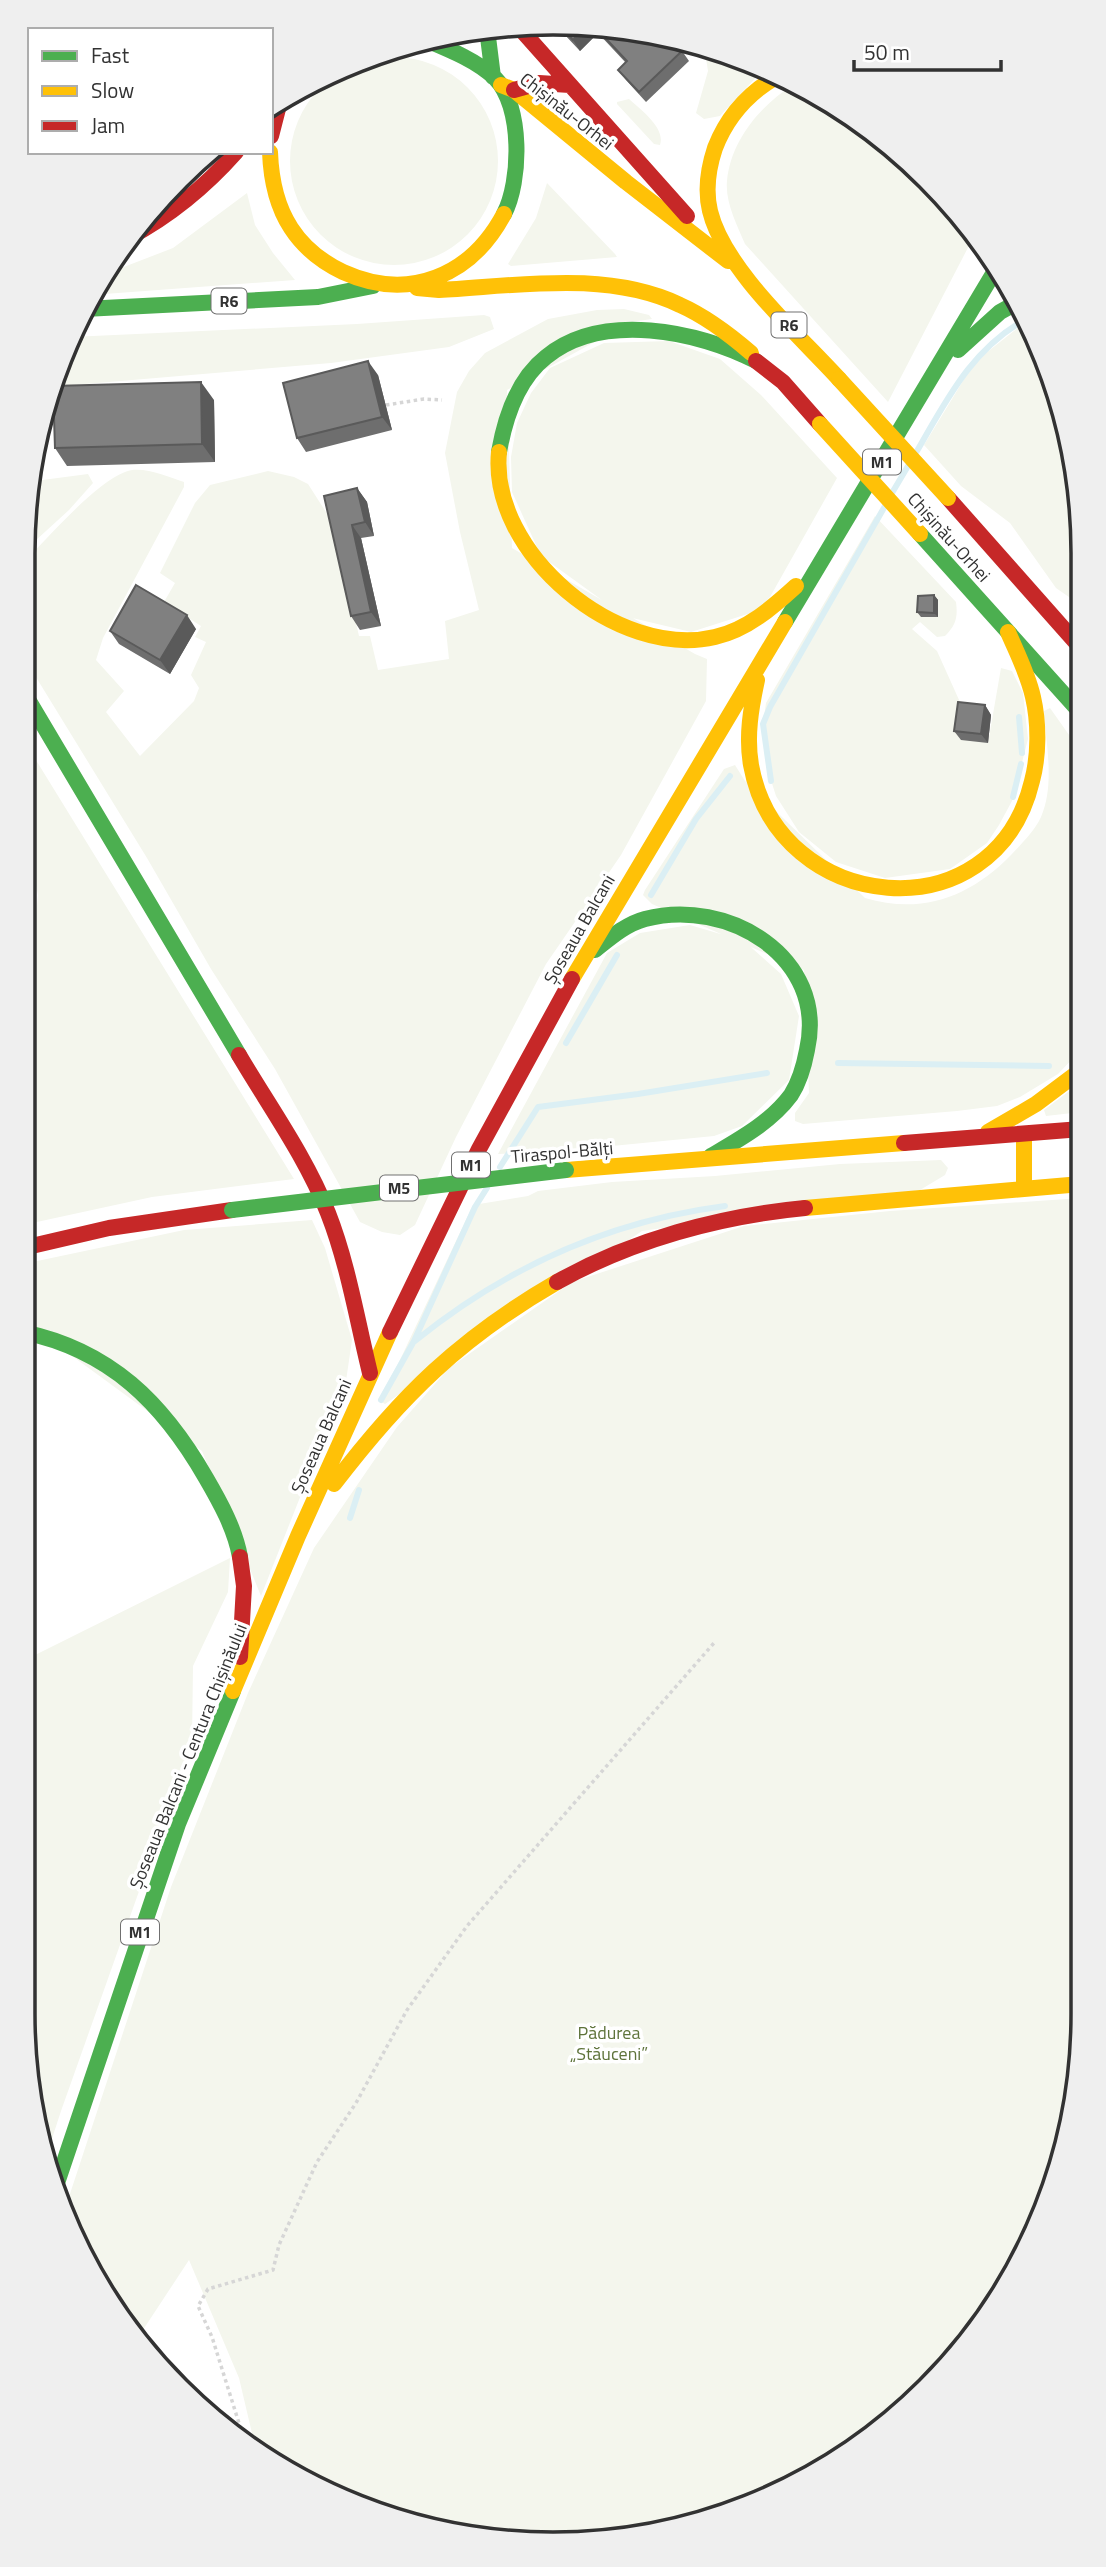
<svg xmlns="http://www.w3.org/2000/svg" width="1106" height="2567" viewBox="0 0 1106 2567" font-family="'Titillium Web',sans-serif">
<rect width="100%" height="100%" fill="#fff"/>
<path fill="#f4f6ed" d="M704 46 724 51 763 70 720 116 704 119 696 113 708 71Z
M290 161a104 104 0 1 1 208 0a104 104 0 1 1-208 0Z
M793 85 848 112 952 204 974 236 888 402 745 244C737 225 725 202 727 181 731 140 760 106 793 85Z
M629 99C640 109 666 128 660 145L654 144 617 104V102Z
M547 183 615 254 617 257 511 266 508 264 536 218Z
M247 193 255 225 273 253 295 280 91 295 103 275 173 248Z
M624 309 649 315 652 319 631 322 507 390 512 548 695 654 707 659 706 701 621 855 546 964 456 1137 415 1225 400 1235 382 1232 360 1222 275 1069 211 969 147 858 23 656V563C47 539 95 483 125 472 142 465 167 477 184 482V487L103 638 96 660 124 691 106 712 140 756 194 701 199 688 191 675 206 642 195 637 201 626 164 602 175 583 160 573 195 503 210 485 268 471 294 477 308 484 333 523 359 636H370L378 670 449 659 445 621 479 610 460 532 445 453 457 392 469 371 485 353 548 319 597 310Z
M484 315 490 317 494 329 449 347 331 363 50 387 71 337 357 324Z
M1029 319 1079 483V604L1056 588 1010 523 961 486 924 445 966 376 981 357Z
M669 341 720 359 761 395 837 478 770 597 757 611 691 632 624 616 541 556 512 492 511 457 517 423 531 393 550 368 604 343Z
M88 474 93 483 69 510 23 552 35 481Z
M875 516 956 602C958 617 956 625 945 636L937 637 920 622 912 629 937 651 964 711 988 743 1001 668 1012 671 1023 693 1028 739 1012 801 999 825 987 843 950 869 885 878 836 862 799 832 776 796 769 774 763 724 766 703Z
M1050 708 1079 749 1080 1051 1058 1074 1020 1097 997 1106 957 1111 803 1124 795 1121V1113L809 1093 804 970 652 904 643 895 645 890 724 769 735 765 745 781 865 898C922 915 970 897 1011 855 1022 843 1034 832 1041 817 1055 785 1046 744 1044 711Z
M23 739 294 1179 152 1197 23 1225V1055L38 895 23 822Z
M690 925 744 941 781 974 799 1016 789 1080 742 1126 714 1136 551 1152 498 1154 607 953 640 933Z
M1080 1083 1081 1112 1046 1116 1044 1110Z
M941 1160 948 1168 945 1175 920 1190 642 1231 385 1404 378 1400 399 1362 473 1205 528 1196 538 1191 612 1182 715 1176 840 1164Z
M1081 1198 1083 2014 1055 2185 1012 2279 952 2363 818 2473 723 2516 623 2540 450 2534 288 2473 255 2446 239 2378 189 2260 137 2339 94 2279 64 2212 171 1887 248 1693 314 1548 397 1427 449 1368 572 1282 744 1226 890 1211Z
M312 1220 325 1248 352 1340 346 1381 261 1596 202 1451 23 1320V1264L184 1230Z
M230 1558 228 1592 193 1666 192 1742 61 2111 46 2157 23 2014V1661Z"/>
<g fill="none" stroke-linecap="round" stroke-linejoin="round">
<path stroke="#dbeff4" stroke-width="6" d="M917 451C947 399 973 347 1028 318
M892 493 908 466
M1019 717 1022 753
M771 781 763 724 770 707 885 506
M1013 797 1021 764
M651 895 696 819 730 776
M566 1043 617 955
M838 1063 1049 1066
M500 1167 538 1107 638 1094 767 1073
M415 1341C505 1268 610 1221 725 1206
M381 1400 414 1341 475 1207 487 1188
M350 1518 359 1490"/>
<path stroke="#d6d6d6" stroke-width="3.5" stroke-dasharray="3.5 3.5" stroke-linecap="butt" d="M386 405 424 399 442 400
M243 2436 212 2337 198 2306 208 2289 273 2270 279 2245 317 2162 356 2103 407 2010 467 1926 714 1643"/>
<path stroke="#4caf50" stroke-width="16" d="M487 29 493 77
M424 39C448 49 476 60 495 78 523 106 521 182 504 214
M84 309 318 297 373 286
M958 350 1000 312 1018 302
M499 452C505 418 518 379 546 357 602 311 698 331 756 361
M920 534 1079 711
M785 622 996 269
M23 691 239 1055
M595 950C610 938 626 924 645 919 727 897 828 957 807 1050 804 1066 800 1081 791 1095 771 1122 740 1139 711 1156
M23 1332C110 1350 163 1403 206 1478 220 1502 235 1529 240 1557
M54 2192 178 1824 233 1691"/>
<path stroke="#ffc107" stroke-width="16" d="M776 77C747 94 727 117 715 148 708 169 705 190 710 211 724 269 799 335 839 379
M501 85 514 90 626 182 728 261
M270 152C271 179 276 205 291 228 304 248 322 262 343 272 409 302 471 276 504 214
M417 288 439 290C517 286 607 270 680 305 707 317 729 334 751 353
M499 452C489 553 618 660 715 637 747 630 773 607 796 586
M757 680C751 708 746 736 751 765 778 915 995 937 1032 781 1039 755 1039 723 1033 697 1028 674 1017 653 1008 632
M572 979 785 622
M988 1132 1036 1104 1080 1071
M1024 1134V1187
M566 1170 904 1143
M805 1208 1081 1184
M334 1484C401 1396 460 1338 557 1282
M233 1691 298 1536 390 1332"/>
<path stroke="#c62828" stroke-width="16" d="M516 24 687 216
M514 90 539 83 570 85
M271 136 280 101
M130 237C171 215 205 187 236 152
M756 361 783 382 820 424
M948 498 1079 646
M239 1055C269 1106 306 1157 328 1213 348 1264 357 1320 370 1373
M904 1143 1081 1129
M23 1248 109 1228 232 1210
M557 1282C632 1240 720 1216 805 1208
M390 1332 479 1149 572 979
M240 1657 244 1586 240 1557"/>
<path stroke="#4caf50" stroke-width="16" d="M232 1210 566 1170"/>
<path stroke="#ffc107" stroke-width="16" d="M839 379 948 498
M820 424 920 534"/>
</g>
<path fill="#6e6e6e" d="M558 25 623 27 652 36 682 51 689 61 646 102 626 80 618 70 626 63 598 33 580 51 564 34Z
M378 375 392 430 306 452 297 438Z
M214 400 215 462 67 466 55 448Z
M357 488 367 502 374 536 361 538 381 626 360 630 351 616 324 496Z
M934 595 938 600V617H921L917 612Z
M196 629 170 674 119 644 110 631Z
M985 705 991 715 988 743 961 740 954 731Z"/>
<path fill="#5a5a5a" d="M586 26H593L598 33 580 51 573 40Z
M368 361 378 375 392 430 382 417Z
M201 382 214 400 215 462 202 444Z
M357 488 367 502 374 536 365 522Z
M352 525 361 538 381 626 371 612Z
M934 595 938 600V617L934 613Z
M187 615 196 629 170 674 160 660Z
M985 705 991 715 988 743 981 734Z"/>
<path fill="#808080" stroke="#5a5a5a" stroke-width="2" d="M559 25 586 26 573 40Z
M594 26 623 27 650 34 652 36 653 34 670 38 682 51 639 92 618 70 627 61Z
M368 361 382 417 297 438 283 383Z
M201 382 202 444 55 448 53 386Z
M357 488 365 522 352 525 371 612 351 616 324 496Z
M136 585 187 615 160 660 110 631Z
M934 595V613L917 612 918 596Z
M958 702 985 705 981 734 954 731Z"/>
<g text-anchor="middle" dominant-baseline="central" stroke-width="7" stroke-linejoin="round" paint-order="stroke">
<g fill="#fff" stroke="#707070" stroke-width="2">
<rect x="211.5" y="288.5" width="35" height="25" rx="5"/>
<rect x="771.5" y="312.5" width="35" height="25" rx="5"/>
<rect x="863" y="449.5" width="38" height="25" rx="5"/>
<rect x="452" y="1152.5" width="38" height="25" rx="5"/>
<rect x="380" y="1175.5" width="38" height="25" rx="5"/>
<rect x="121" y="1919.5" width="38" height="25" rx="5"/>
</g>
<g font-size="16" font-weight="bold" fill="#323232">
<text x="229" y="301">R6</text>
<text x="789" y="325">R6</text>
<text x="882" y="462">M1</text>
<text x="471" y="1165">M1</text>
<text x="399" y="1188">M5</text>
<text x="140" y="1932">M1</text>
</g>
<g font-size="18" fill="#323232" stroke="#fff">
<text transform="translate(567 111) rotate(38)">Chișinău-Orhei</text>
<text transform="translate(949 537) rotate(48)">Chișinău-Orhei</text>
<text transform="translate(579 929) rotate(-60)">Șoseaua Balcani</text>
<text transform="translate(562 1152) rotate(-5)">Tiraspol-Bălți</text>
<text transform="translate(321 1436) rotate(-66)">Șoseaua Balcani</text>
<text transform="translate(188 1756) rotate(-68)">Șoseaua Balcani - Centura Chișinăului</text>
</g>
<g font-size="18" fill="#5e733a" stroke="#fff">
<text x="609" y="2032">Pădurea<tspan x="609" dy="21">„Stăuceni”</tspan></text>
</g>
</g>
<path d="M0 0H1106V2567H0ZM553 35H553A518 518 0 0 1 1071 553V2014A518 518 0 0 1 553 2532H553A518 518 0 0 1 35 2014V553A518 518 0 0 1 553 35Z" fill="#efefef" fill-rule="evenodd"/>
<path fill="none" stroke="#323232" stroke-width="3.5" d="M553 35H553A518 518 0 0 1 1071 553V2014A518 518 0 0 1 553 2532H553A518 518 0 0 1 35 2014V553A518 518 0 0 1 553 35Z"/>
<rect x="28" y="28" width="245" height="126" fill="#ffffff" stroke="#adadad" stroke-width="2"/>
<rect x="42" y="51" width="35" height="10" fill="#4caf50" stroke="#adadad" stroke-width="2"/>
<text x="91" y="63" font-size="21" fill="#323232">Fast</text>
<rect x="42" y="86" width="35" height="10" fill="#ffc107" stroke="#adadad" stroke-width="2"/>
<text x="91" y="98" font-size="21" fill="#323232">Slow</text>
<rect x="42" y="121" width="35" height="10" fill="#c62828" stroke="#adadad" stroke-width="2"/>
<text x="91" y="133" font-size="21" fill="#323232">Jam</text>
<path d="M854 60v10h147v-10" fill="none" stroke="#323232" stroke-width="3.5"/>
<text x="864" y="60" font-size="21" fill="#323232" stroke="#ffffff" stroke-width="5" paint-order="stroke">50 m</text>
</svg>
